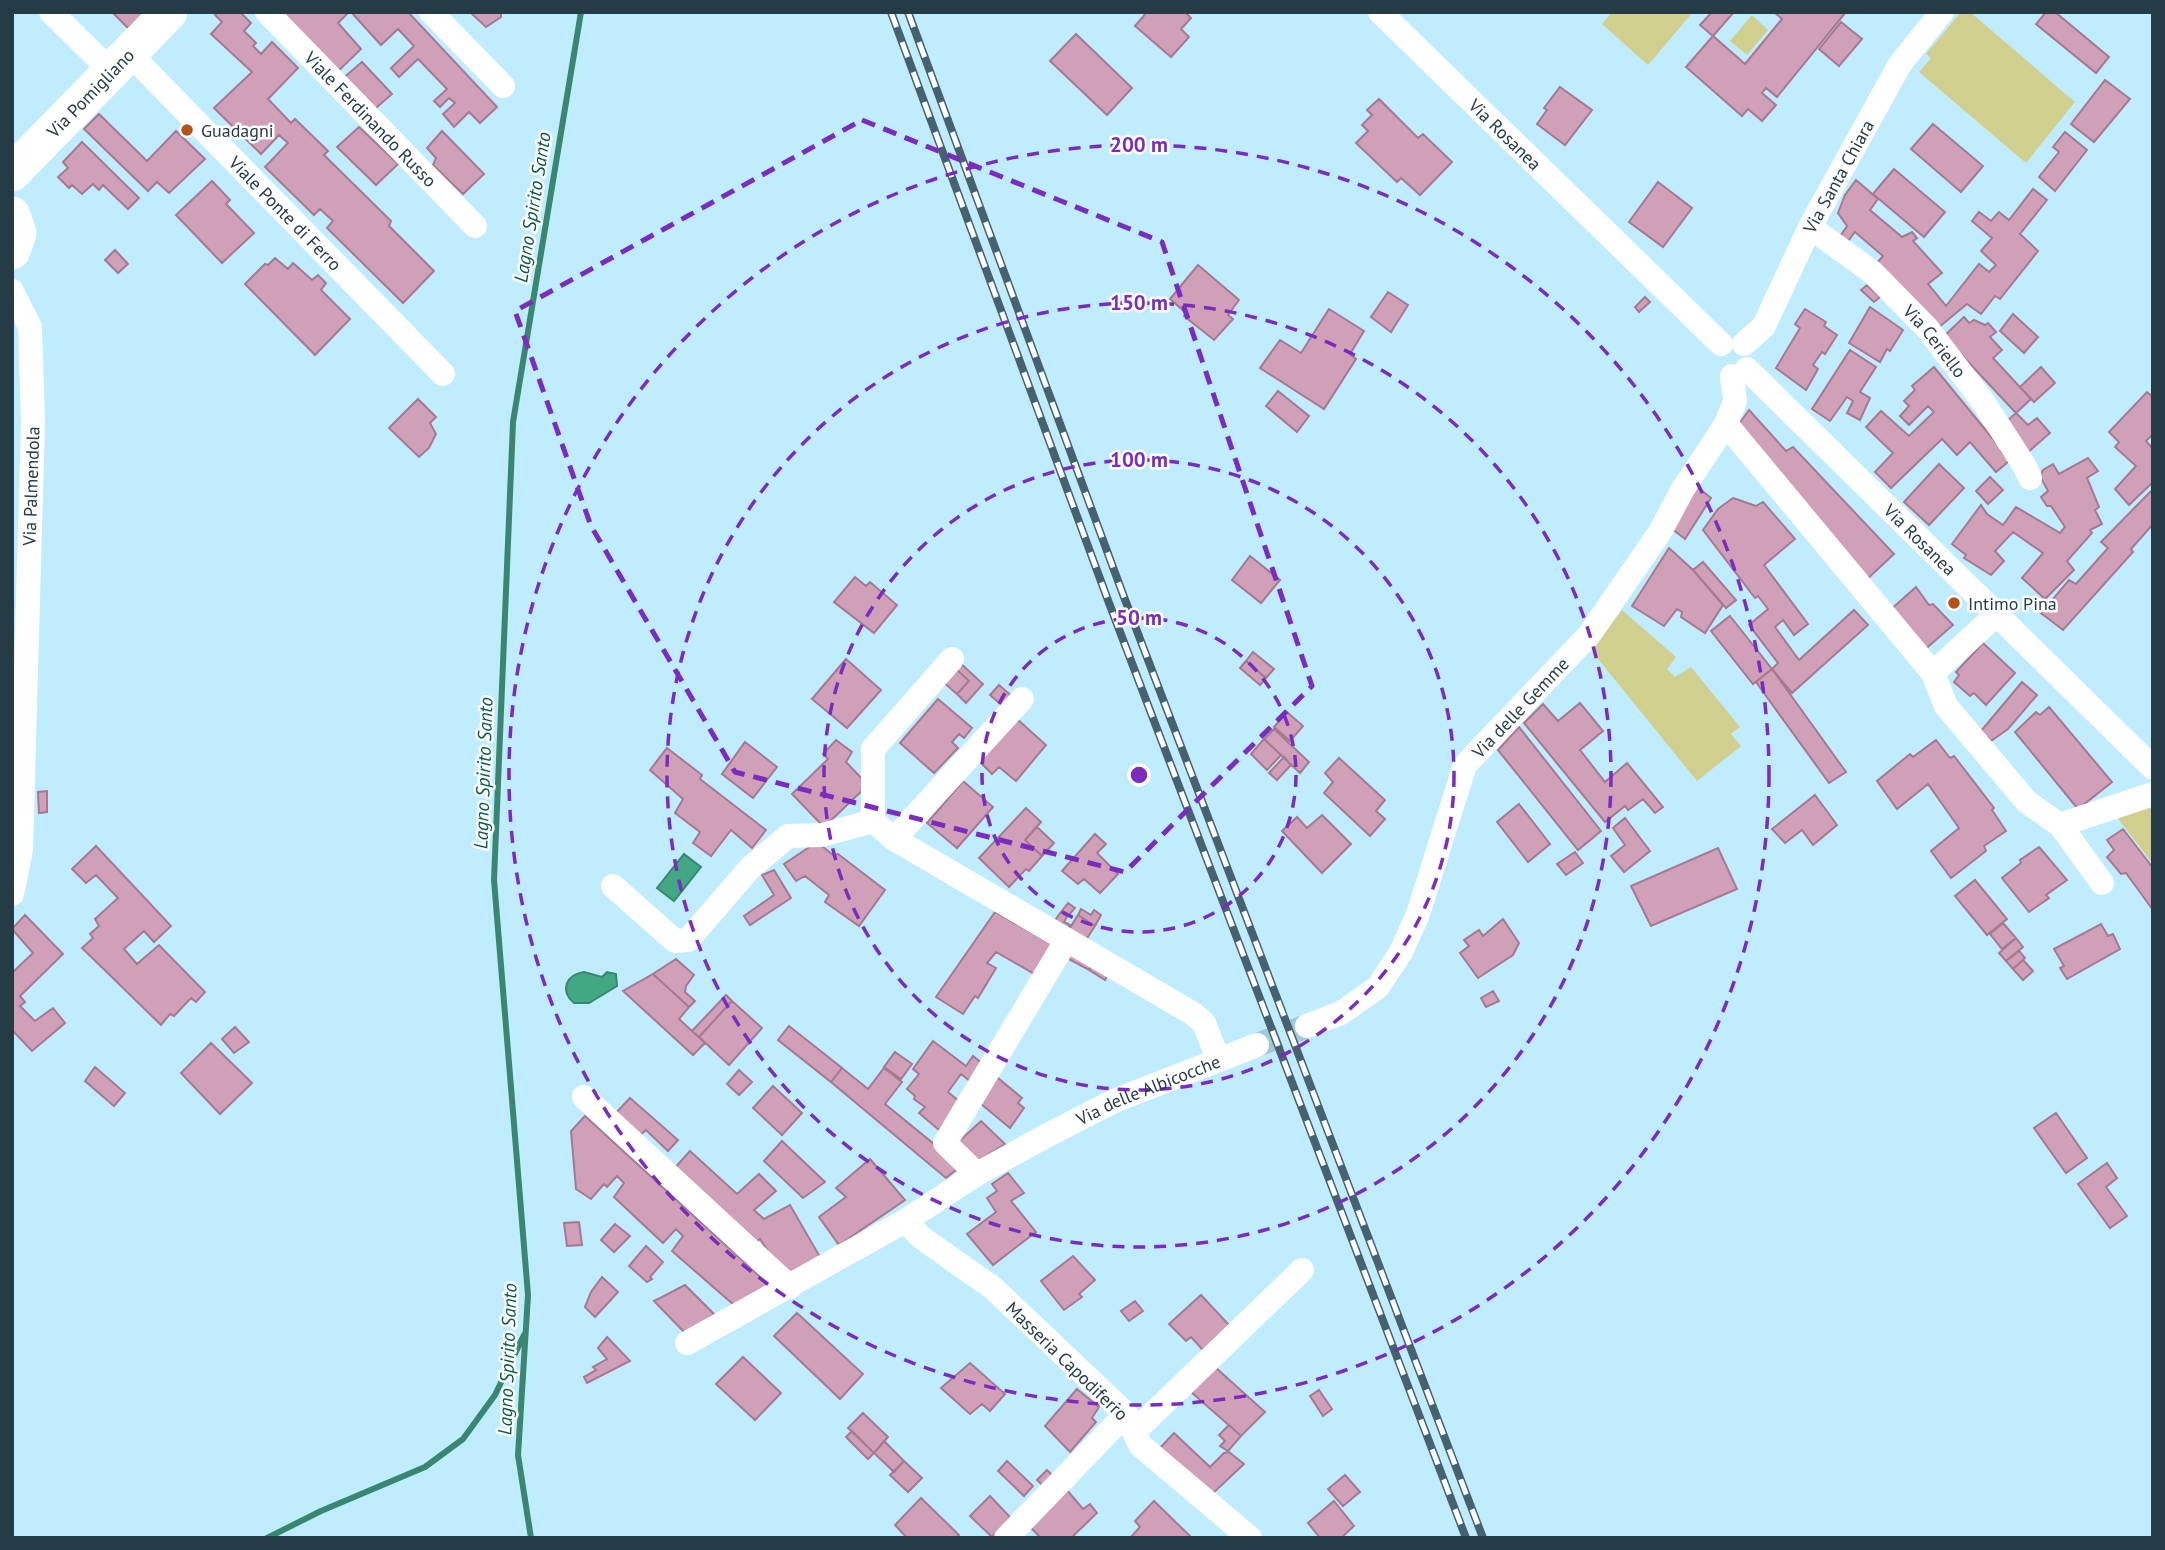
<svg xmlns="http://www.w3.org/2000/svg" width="2165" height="1550" viewBox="0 0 2165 1550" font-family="'PT Sans',sans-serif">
<rect width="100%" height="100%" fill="#c0ecff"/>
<path fill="#d1cf8d" d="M1612 12H1693L1648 65 1602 24Z
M1961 12H1970L2075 102 2026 163 1919 72 1931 58 1926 54Z
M1752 15 1768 30 1747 55 1730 41Z
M1622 610 1676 657 1667 669 1675 677 1691 667 1740 727 1731 734 1741 746 1697 781 1594 654V648Z
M2153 799V864L2113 812Z"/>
<path fill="#42a883" stroke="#398770" stroke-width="2" d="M684 854 701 867 674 901 657 888Z
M584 972 602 977 607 972 616 974 617 986 589 1003H574C560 991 565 975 584 972Z"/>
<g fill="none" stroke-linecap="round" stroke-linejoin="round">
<path stroke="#398770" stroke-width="6" d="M267 1538 321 1511 425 1467 463 1439 495 1395 524 1335
M531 1538 518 1455 528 1295 494 880 513 422 581 12"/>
</g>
<path fill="#d0a0b9" stroke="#a67990" stroke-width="2" d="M112 12H145L128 28Z
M218 12H240L251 23 244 31 256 43 253 46 261 54 272 42 298 68 268 99 291 123 295 119 328 151 324 155 391 221 389 226 434 271 403 303 327 228 333 221 320 209 314 215 265 167 288 143 279 135 261 154 214 108 252 72 211 34 222 22 215 15Z
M274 12H349L338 23 361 49 333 76Z
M351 12H408L497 107 480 123 469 112 454 127 443 114 455 103 449 98 440 107 434 101 447 89 418 59 399 77 391 68 414 46 398 29 381 45Z
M470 12H501V17L486 27Z
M1147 12H1185L1191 18 1181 29 1189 37 1171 57 1135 26Z
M1712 12H1734L1713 36 1700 25Z
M1774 12H1846L1777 97 1766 88 1762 93 1776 105 1762 121 1748 109 1742 116 1686 67 1713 36 1745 64 1782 19Z
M2046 12H2055L2109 57 2096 73 2036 24Z
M1841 22 1862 39 1839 66 1819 49Z
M1076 34 1132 88 1107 115 1050 61Z
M362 62 392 94 369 114 341 80Z
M2105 80 2130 99 2094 142 2071 124Z
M1560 87 1592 110 1565 145 1537 124 1547 110 1544 108Z
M1379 99 1418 138 1423 134 1452 162 1420 195 1401 178 1397 182 1356 143 1368 131 1362 125 1372 115 1367 110Z
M99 114 147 161 176 131 205 159 169 193 157 182 148 191 84 129Z
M1933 124 1983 166 1961 192 1911 149Z
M359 127 398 164 376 185 337 147Z
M442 131 484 174 463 194 433 165 436 158 427 148Z
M2065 132 2087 150 2055 191 2039 177 2059 152 2053 147Z
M82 142 139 198 128 209 103 185 99 190 93 184 82 194 72 185 69 188 58 177 68 168 63 162Z
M1894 169 1945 212 1924 237 1873 194Z
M1856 180 1878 199 1870 210 1902 237 1912 232 1917 238 1913 241 1942 273 1928 284 1946 306 1979 264 1989 272 1996 265 1981 251 1992 238 1972 221 1979 212 1991 221 1999 212 2009 220 2033 189 2047 200 2020 234 2038 251 2000 299 1995 296 1981 314 1967 304 1938 328 1874 266 1883 256 1855 232 1846 244 1839 238 1847 226 1838 213 1845 195Z
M212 181 230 200 226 204 254 233 222 263 176 215Z
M1658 182 1692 208 1663 247 1629 222Z
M115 250 128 264 118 273 105 260Z
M275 258 288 269 293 263 312 280 318 275 326 283 321 290 350 319 315 355 245 284 265 264 268 265Z
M1198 265 1239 300 1228 315 1233 319 1214 340 1184 316 1186 313 1170 299Z
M1867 285 1880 297 1874 302 1861 290Z
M1388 292 1408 305 1391 332 1371 317Z
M1645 297 1650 302 1639 312 1635 307Z
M1870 307 1903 330 1890 351 1887 349 1880 362 1849 343Z
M1329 309 1364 331 1350 354 1356 359 1324 409 1260 368 1280 340 1301 353Z
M1805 309 1826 322 1824 326 1837 335 1825 354 1822 352 1813 365 1818 369 1806 390 1776 368 1800 328 1795 324Z
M2013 314 2038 337 2024 353 2000 331Z
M1964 317 1969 323 1974 320 1985 325 1988 323 1996 332 1990 337 2002 350 1993 358 2031 399 2016 413 1944 336Z
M1850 350 1876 367 1860 392 1870 398 1860 420 1847 413 1853 401 1847 397 1830 421 1812 409Z
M1934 367 2002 450 2001 451 2009 461 1996 472 1970 442 1957 455 1942 439 1891 488 1875 472 1893 453 1866 427 1881 411 1909 436 1934 412 1928 406 1909 425 1900 416 1909 406 1904 401 1915 390 1912 386Z
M2041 367 2055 383 2034 402 2020 387Z
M1278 391 1309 416 1297 432 1266 406Z
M2147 392 2153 397V434L2146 441 2153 449V482L2129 505 2115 489 2136 466 2115 447 2119 442 2109 432Z
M418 399 436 417 430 423 436 434 429 448 419 457 389 428Z
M1749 410 1786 451 1793 447 1894 554 1864 582 1736 428Z
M2016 413 2028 425 2037 418 2050 433 2027 453 2002 425Z
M2088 458 2098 471 2087 478 2099 507 2095 510 2102 524 2090 530 2092 533 2067 561 2074 570 2045 599 2022 578 2043 553 2013 532 1995 551 2004 561 1991 575 1964 558 1966 555 1952 544 1981 505 1987 514 2003 525 2016 507 2060 533 2065 527 2051 506H2047L2041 497 2048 491 2040 476 2043 470 2053 464 2059 474Z
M1939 464 1964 488 1929 525 1904 502Z
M1990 477 2003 490 1988 504 1976 491Z
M1696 486 1711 498 1685 539 1671 528Z
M2153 489V524L2131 549 2133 552 2063 630 2041 613 2069 580 2076 584 2108 548 2101 542Z
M1733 498 1756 506 1763 502 1795 539 1764 565 1808 624 1794 635 1783 620 1775 627 1799 660 1854 610 1868 625 1792 693 1772 669 1778 663 1749 625 1768 609 1758 596 1755 598 1703 530 1718 509Z
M1669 548 1693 570 1723 605 1705 633 1681 617 1682 612 1677 609 1664 626 1632 606Z
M1250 556 1280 580 1261 603 1232 580Z
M1703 562 1736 600 1726 608 1693 570Z
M855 577 866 586 870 582 897 605 874 633 834 602Z
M1916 587 1929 605 1933 604 1953 625 1922 652 1889 611Z
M1730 616 1772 669 1753 684 1711 631Z
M1983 643 2015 673 1986 705 1974 693 1970 696 1954 682 1959 675 1956 672Z
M1253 652 1274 669 1266 678 1246 661Z
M846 659 881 690 847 728 812 699Z
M1246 661 1266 678 1260 685 1240 668Z
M959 662 983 684 966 703 957 694 969 681 954 667Z
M954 667 969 681 957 694 942 681Z
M1772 669 1846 772 1829 783 1756 682Z
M2022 682 2037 695 2008 729 1991 741 1981 731Z
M999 685 1014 698 1005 708 990 695Z
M938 699 972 728 964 738 959 734 952 742 958 748 934 773 900 743Z
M1580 703 1603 731 1580 750 1605 782 1627 763 1663 807 1655 813 1643 799 1628 810 1625 806 1605 822 1524 723 1543 704 1558 721Z
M2049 707 2112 782 2078 809 2015 732 2036 712 2040 715Z
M1287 712 1303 726 1290 741 1274 727Z
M1017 719 1046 745 1016 781 999 767 992 774 979 761Z
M1519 727 1601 831 1578 850 1498 750Z
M1274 729 1309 762 1300 773 1264 739Z
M1264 739 1281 755 1267 770 1251 754Z
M836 740 852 752 846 762 868 785 824 827 792 794 828 759 823 754Z
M1936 740 1950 758 1954 756 1994 808 1992 810 2006 831 1984 846 1986 851 1951 878 1931 851 1959 828 1928 784 1897 809 1877 781 1910 754 1913 757Z
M745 742 777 767 753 798 722 774Z
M667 748 702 775 700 779 766 830 752 848 731 830 711 856 693 843 700 832 675 813 683 799 650 770Z
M1284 757 1291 765 1277 780 1269 773Z
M1339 758 1385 800 1376 811 1385 819 1370 836 1324 793 1333 782 1325 773Z
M963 781 993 807 957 848 927 823Z
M47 791V812L39 813 38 792Z
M1815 795 1837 825 1813 845 1802 830 1785 843 1772 829Z
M1519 804 1550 844 1528 862 1497 822Z
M1026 808 1041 822 1025 840 1042 856 1029 871 1026 869 1009 887 979 858Z
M1322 815 1351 844 1322 873 1282 831 1297 817 1307 828Z
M1625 818 1650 851 1624 872 1611 856 1625 845 1613 828Z
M1037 827 1054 843 1042 856 1025 840Z
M2123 829 2153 868V910L2126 873 2121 874 2107 857 2114 850 2107 840Z
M1095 834 1106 844 1097 853 1118 874 1100 893 1084 879 1078 884 1062 871Z
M817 842 833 855 838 854 885 890 859 926 825 902 829 895 805 876 796 881 784 864Z
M96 846 171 926 154 942 144 931 124 949 137 964 159 945 205 992 196 1002 191 998 174 1016 170 1014 161 1025 82 948 93 938 90 934 99 926 95 919 118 898 96 875 86 883 72 869Z
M2039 847 2067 880 2046 895 2049 898 2029 912 2002 878 2021 863 2020 860Z
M1718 848 1737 889 1651 926 1631 886Z
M1575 852 1583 863 1566 875 1557 864Z
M774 870 791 898 750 925 744 916 774 895 762 875Z
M1975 880 2007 919 1987 935 1955 896Z
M1068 903 1075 908 1067 917 1061 912Z
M1081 909 1091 915 1094 910 1101 915 1095 926 1078 915Z
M995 912 1053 945 1038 976 996 952 987 963 996 968 978 998 975 996 963 1014 936 997Z
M1061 912 1067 917 1064 922 1070 925 1066 931 1053 923Z
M25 915 63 954 20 996 25 1002 20 1006 35 1021 53 1008 65 1023 32 1051 12 1030V973L33 953 12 929Z
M1078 915 1095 926 1084 943 1067 933Z
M1503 919 1519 943 1513 955 1478 978 1460 953 1469 946 1464 940 1479 930 1483 936Z
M2003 923 2016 938 2002 949 1990 934Z
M2101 924 2108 936 2113 934 2120 949 2067 979 2060 968 2064 966 2054 949Z
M2016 938 2023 947 2006 961 1999 953Z
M1069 949 1093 963 1089 970 1063 956Z
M2019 951 2025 958 2013 969 2006 961Z
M676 959 694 975 686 986 685 992 695 1001 689 1007 653 974Z
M2023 960 2033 971 2023 980 2013 969Z
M1093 963 1109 972 1105 980 1089 970Z
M653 974 689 1007 679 1019 705 1043 693 1055 623 991Z
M1493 991 1499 1001 1486 1007 1481 998Z
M726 995 732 1001 699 1037 692 1031Z
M732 1001 762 1028 729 1065 699 1037Z
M789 1026 842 1068 831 1082 778 1040Z
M235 1027 249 1042 234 1053 222 1039Z
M933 1041 966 1066 973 1056 983 1064 971 1082 961 1074 948 1092 961 1103 939 1130 919 1113 925 1107 914 1099 915 1096 907 1089 919 1074 913 1069Z
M211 1043 252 1083 220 1114 181 1073Z
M895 1052 912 1064 901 1079 884 1067Z
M95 1067 125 1093 114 1106 85 1081Z
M842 1068 868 1089 884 1068 902 1082 885 1104 961 1166 946 1178 831 1082Z
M739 1070 752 1082 739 1095 727 1084Z
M992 1073 1022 1098 1018 1103 1024 1108 1010 1128 981 1104Z
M773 1086 802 1113 782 1135 753 1108Z
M630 1098 678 1140 668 1151 646 1130 638 1137 613 1116Z
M2056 1113 2087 1158 2066 1173 2034 1128Z
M585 1116 769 1285 735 1306 672 1251 683 1236 676 1229 663 1243 614 1197 624 1183 617 1176 607 1187 604 1184 591 1199 576 1189 571 1131Z
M981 1121 1005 1144 981 1159 971 1162 954 1146Z
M782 1141 825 1182 803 1198 764 1161Z
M690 1151 737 1194 759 1174 776 1191 754 1210 764 1219 790 1205 820 1257 784 1276 760 1239 754 1243 672 1171Z
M870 1159 905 1200 839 1245 819 1217 846 1197 836 1188Z
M2107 1163 2117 1178 2106 1187 2127 1216 2110 1228 2078 1184Z
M1008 1173 1024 1193 1011 1201 1036 1232 993 1265 967 1234 996 1212 987 1198 997 1191 992 1184Z
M579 1222 582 1245 567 1246 564 1223Z
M615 1224 630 1236 614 1252 601 1240Z
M646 1246 663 1262 650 1277 652 1279 647 1282 629 1266Z
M1073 1256 1095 1280 1079 1294 1082 1297 1064 1310 1041 1281Z
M602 1277 618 1292 595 1317 585 1307 591 1292Z
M685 1285 714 1314 704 1322 684 1332 654 1301Z
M1201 1295 1229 1325 1203 1350 1191 1337 1186 1341 1169 1324Z
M1135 1301 1143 1311 1129 1321 1121 1311Z
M797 1313 863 1374 840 1399 774 1336Z
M607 1337 630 1361 587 1383 584 1377 596 1370 593 1367 607 1359 598 1348Z
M743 1357 781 1393 755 1420 716 1384Z
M970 1363 1005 1394 990 1411 982 1404 970 1414 941 1388Z
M1215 1367 1265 1412 1241 1436 1191 1392Z
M1077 1389 1099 1407 1092 1418 1096 1422 1070 1452 1045 1426Z
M1319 1390 1332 1409 1323 1416 1310 1396Z
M863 1413 888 1437 874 1453 848 1428Z
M1229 1425 1241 1436 1228 1451 1220 1446 1225 1441 1219 1435Z
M852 1431 874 1453 868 1459 846 1437Z
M1174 1433 1210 1467 1224 1453 1229 1452 1244 1464 1210 1496 1159 1449Z
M884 1441 904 1461 894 1472 874 1453Z
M904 1461 922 1478 908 1492 890 1475Z
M1007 1461 1033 1486 1024 1496 998 1471Z
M1047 1470 1057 1480 1048 1490 1037 1480Z
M1345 1475 1360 1492 1343 1506 1328 1489Z
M1066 1489 1083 1509 1090 1504 1097 1513 1071 1538H1041L1029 1526Z
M990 1496 1010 1517 992 1537 970 1516Z
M921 1498 959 1535 956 1538H907L895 1525Z
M1154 1501 1192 1538H1130L1140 1527 1135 1521Z
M1334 1501 1354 1526 1341 1538H1320L1308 1523Z"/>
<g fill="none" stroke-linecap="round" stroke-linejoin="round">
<path stroke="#a1c9da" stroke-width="24" stroke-dasharray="24 12" stroke-linecap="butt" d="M1257 1045 1307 1026"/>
<g stroke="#fff" stroke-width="24">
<path d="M51 12 111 71"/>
<path id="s1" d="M267 12 475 226"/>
<path d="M431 12 503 86"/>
<path id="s2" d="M1380 12 1721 344"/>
<path id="s3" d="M129 53 443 374"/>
<path id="s4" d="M1810 227 1872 272 1927 328 1984 403 2024 465 2030 478"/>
<path d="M12 291 30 327 33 422 21 850 12 894"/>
<path id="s5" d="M1744 344 1764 326 1810 227 1900 64 1942 12"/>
<path id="s6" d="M1747 369 2153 768"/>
<path d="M1726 424 1933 673 1996 615"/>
<path d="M952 659 873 749V821L894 839 1192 1013 1204 1023 1218 1059"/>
<path d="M1933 673 1946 706 2027 802 2060 825 2153 794"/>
<path d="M2060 825 2102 883"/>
<path d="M894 839 1022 699"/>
<path d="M613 886 675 941 688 940 750 868 788 836 822 835 873 821"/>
<path id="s7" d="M1307 1026 1341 1013 1378 987 1401 952 1418 914 1465 765 1589 635 1660 532 1683 489 1726 424 1735 401 1732 376"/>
<path d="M584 1097 790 1287"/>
<path d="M977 1174 945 1143 1066 941"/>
<path d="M905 1221 922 1238 993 1288 1126 1414 1140 1445 1250 1538"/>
<path id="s8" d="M687 1343 905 1221 977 1174 1044 1137 1114 1101 1257 1045"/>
<path d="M1135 1431 1302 1270"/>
<path d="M1006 1538 1126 1414"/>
</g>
<g stroke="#fff" stroke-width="37">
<path id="s9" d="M12 173 169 12"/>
<path d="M12 215 18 233 12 251"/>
</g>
<defs>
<path id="rail" d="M891 12 1109 603 1466 1538
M908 12 1124 597 1483 1538"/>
</defs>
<use href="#rail" stroke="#47626e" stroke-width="8"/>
<use href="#rail" stroke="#fff" stroke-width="5" stroke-dasharray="16" stroke-linecap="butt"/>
</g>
<path fill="none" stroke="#7b2cbf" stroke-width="5" stroke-dasharray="14 9" stroke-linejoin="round" d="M862 120 1162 242 1312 686 1125 872 735 772 591 526 515 311Z"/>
<g fill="none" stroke="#7b2cbf" stroke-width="3.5" stroke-dasharray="12 9">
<circle cx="1139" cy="775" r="157"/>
<circle cx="1139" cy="775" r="315"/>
<circle cx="1139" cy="775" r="472"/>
<circle cx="1139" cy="775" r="630"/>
</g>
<g fill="#b55218" stroke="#fff" stroke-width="2.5">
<circle cx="187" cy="130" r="7"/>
<circle cx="1954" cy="603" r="7"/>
</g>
<g text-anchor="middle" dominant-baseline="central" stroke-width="5" stroke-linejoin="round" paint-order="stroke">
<g font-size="18" fill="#253b45" stroke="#fff">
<text stroke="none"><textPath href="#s9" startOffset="112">Via Pomigliano</textPath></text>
<text stroke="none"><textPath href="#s1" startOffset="149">Viale Ferdinando Russo</textPath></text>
<text stroke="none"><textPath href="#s2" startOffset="175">Via Rosanea</textPath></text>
<text stroke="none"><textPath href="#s5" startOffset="194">Via Santa Chiara</textPath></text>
<text stroke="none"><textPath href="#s3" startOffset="224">Viale Ponte di Ferro</textPath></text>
<text stroke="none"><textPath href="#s4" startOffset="170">Via Ceriello</textPath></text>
<text transform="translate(31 486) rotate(-88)">Via Palmendola</text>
<text stroke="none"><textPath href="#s6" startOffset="243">Via Rosanea</textPath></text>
<text stroke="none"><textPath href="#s7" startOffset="401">Via delle Gemme</textPath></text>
<text stroke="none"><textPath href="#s8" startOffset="527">Via delle Albicocche</textPath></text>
<text transform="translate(1067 1361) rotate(44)">Masseria Capodiferro</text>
</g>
<g font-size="18" fill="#253b45" stroke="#fff" text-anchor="start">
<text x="201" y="130">Guadagni</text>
<text x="1968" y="603">Intimo Pina</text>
</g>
<g font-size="19" font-style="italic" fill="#055a41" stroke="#fff">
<text transform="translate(532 207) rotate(-81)">Lagno Spirito Santo</text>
<text transform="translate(483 773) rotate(-88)">Lagno Spirito Santo</text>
<text transform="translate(507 1359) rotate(-88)">Lagno Spirito Santo</text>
</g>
</g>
<circle cx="1139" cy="775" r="10" fill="#7b2cbf" stroke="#fff" stroke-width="3.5"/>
<g font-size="21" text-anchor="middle" font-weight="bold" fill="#7b2cbf" stroke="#fff" stroke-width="5" stroke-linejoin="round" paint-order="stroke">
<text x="1139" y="152">200 m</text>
<text x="1139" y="310">150 m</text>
<text x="1139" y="467">100 m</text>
<text x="1139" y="625">50 m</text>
</g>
<rect width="2165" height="1550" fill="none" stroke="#253b45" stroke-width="28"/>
</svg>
